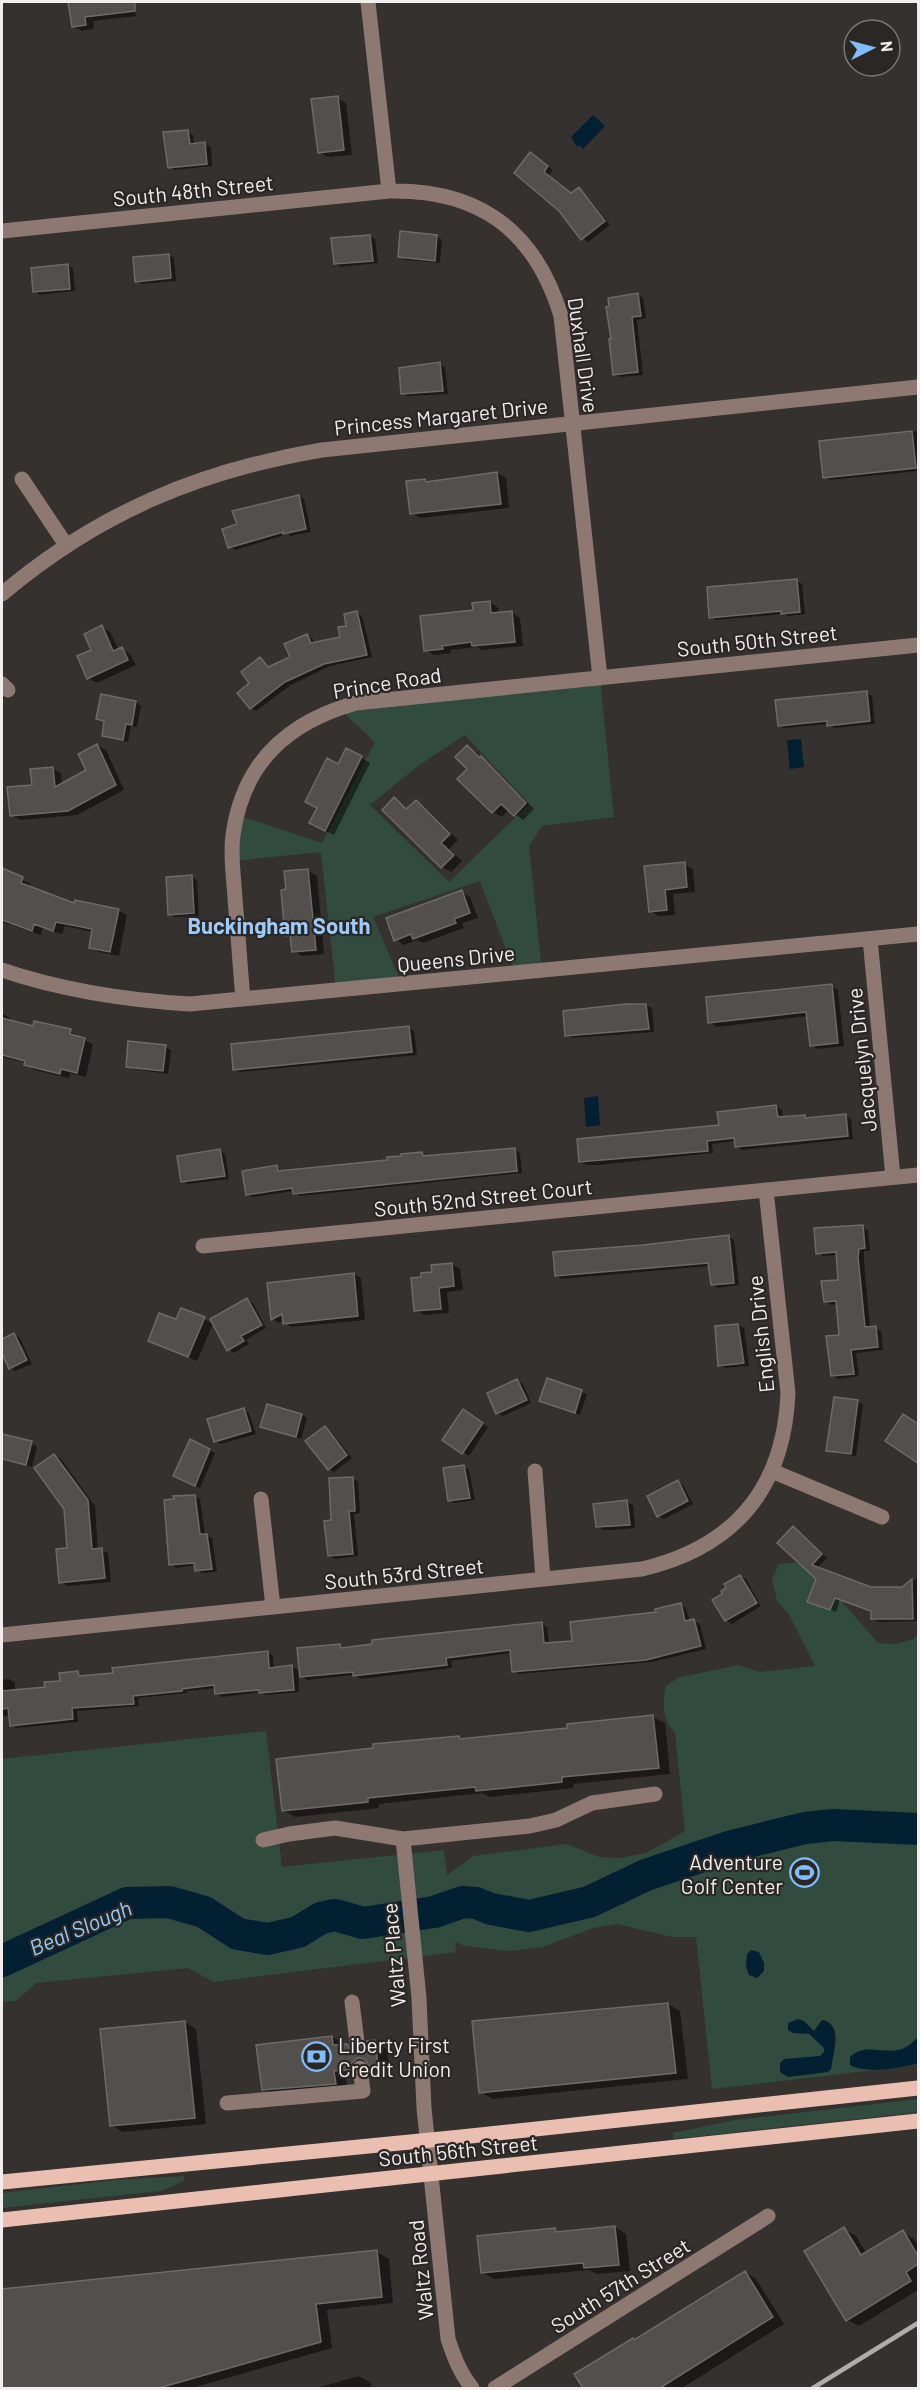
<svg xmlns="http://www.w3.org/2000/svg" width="920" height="2390" viewBox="0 0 920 2390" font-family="Barlow,sans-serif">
<rect width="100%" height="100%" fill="#35312f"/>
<path fill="#314b3f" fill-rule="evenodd" d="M600 678 614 817 542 826 529 846 542 971 515 973 480 881 373 917 402 984 336 990 321 852 232 861 237 815 322 843 375 742 338 708ZM465 735 529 804 449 882 370 805 418 766Z
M802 1562 837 1596 878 1643 896 1644 914 1639 918 1634V2065L712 2089 696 1937H672L617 1924 593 1928 543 1947 510 1951 465 1946 455 1942 456 1952 214 1982 188 1968 36 1983 16 2001 2 2002V1759L266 1731 282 1867 444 1850 447 1875 473 1856 567 1844 599 1857 620 1858 646 1853 685 1831 675 1733C662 1719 662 1703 666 1686L678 1678 738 1665 759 1672 815 1666 789 1615 777 1601 772 1579 779 1564Z
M918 2099V2112L912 2113 673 2139V2133L735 2120Z
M184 2176V2181L161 2191 2 2208V2193L115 2180Z"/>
<path fill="#032033" d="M593 115 605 126 583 149 579 145 577 147 571 137Z
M801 739 804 767 790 769 787 740Z
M598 1096 600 1125 586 1127 584 1098Z
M751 1950 759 1952 764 1963V1971L757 1978 749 1975 746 1967 747 1954Z
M798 2019 804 2021 814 2031 822 2020C844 2024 833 2053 831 2069L828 2072 788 2077 780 2072V2063L784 2059 820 2056 824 2052V2048L809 2034 793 2033 788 2030V2023Z
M918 2037V2064C899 2067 869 2075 850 2065V2057C865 2042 885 2055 902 2049 909 2046 914 2041 918 2037Z"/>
<path fill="#0007" d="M70 2H134L136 16 93 21 94 29 82 31 73 26Z
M337 98 346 103 352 155 328 157 319 152Z
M188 132 193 135 194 145 205 144 211 147 212 166 175 170 170 167Z
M536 157 553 170 548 176 572 194 579 189 584 192 610 225 588 242 582 238 560 210Z
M370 236 375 239 378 263 341 267 335 264Z
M436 236 442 240 440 263 405 260 399 256Z
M169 255 174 258 176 281 142 284 137 281Z
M68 265 73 269 75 291 40 295 34 291Z
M637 294 643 298 646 318 637 320 643 375 620 377 614 374Z
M439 364 445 367 448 394 408 396 403 393Z
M918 431V471L830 480 824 477 821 442Z
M497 473 506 478 509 508 420 518 412 513 408 483 455 480V478Z
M299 496 304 499 311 532 290 536 288 534 235 550 230 547Z
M797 581 802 584 805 614 788 616 784 614 716 620 711 617Z
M490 602 498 608 499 614 512 613 520 618 523 646 482 650 477 647 450 650 451 653 434 655 426 650Z
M357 613 362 616 372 657 330 666 291 685 256 711 251 708V683L261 659 270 668 292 657 306 635 312 638 315 644 342 639Z
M102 627 110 632 119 650 121 648 130 654 136 665 97 683 88 678 93 650Z
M866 693 872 696 875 724 834 728 829 724 785 728 779 725Z
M102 696 136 702 141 706 137 727 131 726 128 742 103 735 106 722 98 719Z
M97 745 106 750 124 790 77 815 20 820 11 815 34 786 52 768 61 773 62 785 88 771Z
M467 747 476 752 534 809 523 820 509 809 502 817 493 812 459 779 469 769Z
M347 750 370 763 334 835 320 828 339 766Z
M394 799 408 809 416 802 424 807 458 840 449 849 462 861 451 872 442 867 384 810Z
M684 864 693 869 695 892 673 894 675 915 659 916 650 911 646 868Z
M2 870 31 884 30 888 75 905 118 910 127 915 119 956 99 952 90 947 93 932 65 926 62 934 43 928 41 935 2 922Z
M308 871 317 876 324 954 302 956 293 951 292 938 287 935Z
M191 877 197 880 199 916 175 917 170 914Z
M462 892 470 897 478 918 462 923 464 928 423 943 417 940 404 945 396 940Z
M831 986 838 990 844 1046 818 1049 811 1045 808 1016 717 1027 710 1022Z
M646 1005 652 1008 654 1032 572 1038 567 1035Z
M2 1013 11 1019 10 1022 34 1027 70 1031 79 1036V1038L93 1044 86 1077 70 1073 69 1078 34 1070 26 1063 2 1057Z
M409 1028 414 1031 417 1055 240 1072 234 1069Z
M165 1047 171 1050 168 1074 133 1069 127 1066Z
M776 1106 782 1110 783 1118 805 1116 810 1119 846 1116 851 1119 853 1139 742 1150 737 1146 736 1141 712 1144 713 1153 598 1165H586L581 1162 721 1127Z
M515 1150 520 1153 522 1173 300 1196 294 1191 252 1197 247 1194 277 1167 283 1172 389 1161 422 1153 428 1157Z
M220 1151 225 1154 229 1179 188 1184 182 1181Z
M862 1227 868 1230 870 1251H864V1261L870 1328H875L881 1331 883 1350 856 1353 859 1376 838 1379 832 1375 841 1336 838 1304 831 1305 825 1301 840 1281 838 1255 823 1256 818 1253Z
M728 1236 734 1240 739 1285 718 1288 712 1284 710 1266 562 1279 556 1276 643 1247Z
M452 1264 460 1269 463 1290 447 1292 449 1313 424 1315 416 1310 423 1278Z
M354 1274 361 1278 365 1320 292 1327 285 1323 284 1320 279 1323 272 1319Z
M247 1300 253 1303 266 1328 246 1340 249 1344 234 1353 228 1349Z
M204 1319 213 1324 197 1361 158 1345 177 1321Z
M738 1325 744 1328 749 1366 725 1368 719 1365Z
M14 1335 20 1338 32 1364 15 1371 10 1368 2 1350V1341Z
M548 1380 587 1394 580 1415 541 1401Z
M517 1381 523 1384 531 1403 503 1416 497 1413Z
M858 1402 863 1405 856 1456 833 1453 828 1450Z
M244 1409 249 1413 256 1434 221 1444 215 1441Z
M469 1414 488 1427 469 1456 444 1440Z
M302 1415 307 1418 301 1439 262 1427Z
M325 1428 330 1431 352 1458 334 1472 329 1469Z
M2 1435 37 1446 32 1467 2 1460Z
M191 1441 215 1453 200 1488 180 1478Z
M54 1455 61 1459 95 1506 98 1550 108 1553 111 1582 68 1586 61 1582 69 1549 65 1509Z
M463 1466 469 1470 475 1500 455 1503 449 1500Z
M353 1478 358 1482 360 1513 354 1514 358 1556 335 1559 329 1556 333 1521Z
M678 1482 683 1485 693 1504 664 1519 658 1516Z
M194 1496 200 1499 205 1535 212 1538 217 1572 202 1573 197 1570 196 1565 176 1568 171 1564Z
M627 1502 633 1505 635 1528 614 1530H603L597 1526Z
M793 1528 827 1558 817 1568 871 1589 902 1588 918 1577V1621L878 1622 872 1618V1611L840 1599 836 1612 814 1604 818 1578Z
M740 1576 746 1579 761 1606 732 1624 726 1620 714 1600 724 1594Z
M681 1605 686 1608 690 1622 694 1621 700 1624 706 1649 652 1662 519 1674 514 1671 512 1653 451 1661 452 1668 360 1679 355 1675 307 1680 301 1676 340 1645 346 1649 542 1624 547 1627 549 1644 573 1642Z
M267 1652 273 1656 274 1669 292 1667 298 1670 299 1692 266 1695 261 1692 222 1697 216 1693V1688L187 1691V1693L138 1698 139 1706 77 1711 78 1722 17 1728 11 1725 10 1715 2 1716V1680L9 1679 15 1683V1691L46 1688 78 1673 84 1677Z
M653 1717 665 1723 670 1774 573 1784V1788L489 1797 482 1793 379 1804V1808L295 1817 283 1810 375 1750 459 1737 465 1740 569 1730Z
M668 2004 680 2011 688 2079 493 2099 481 2092Z
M185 2022 196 2029 206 2124 123 2132 111 2125Z
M332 2037 360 2052 375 2042 387 2049 389 2072 383 2073 370 2065 363 2070 362 2076 346 2078 347 2090 275 2096 263 2089 258 2046Z
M615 2227 626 2234 630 2271 597 2274 589 2270 494 2279 482 2272 555 2230 560 2233Z
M844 2229 856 2236 867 2254 903 2232 914 2239 918 2245V2278L917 2279 918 2290 859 2326 847 2320Z
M377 2252 389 2259 393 2303 327 2310 332 2348 192 2388H2V2291Z
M745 2272 756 2279 784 2324 682 2388H585L576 2375 636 2341Z
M359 2376 371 2383 372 2388H316Z"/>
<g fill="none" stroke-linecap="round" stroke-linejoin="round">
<path stroke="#032033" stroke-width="32" d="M2 1961 127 1903 169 1902 204 1912 238 1934 268 1939 298 1932 321 1918 335 1915 363 1923 434 1912 463 1902 476 1903 491 1909 529 1916 589 1902 646 1875 732 1846 805 1828 833 1825 918 1829"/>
</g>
<path fill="#534f4d" stroke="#6d6a67" stroke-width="1.5" d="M68 2H135V11L85 17 86 25 72 27Z
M338 96 344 150 318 153 311 99Z
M188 130 190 144 205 142 207 164 168 168 163 132Z
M530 152 548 166 544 172 571 193 579 187 605 221 581 240 559 211 514 173Z
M400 231 437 235 435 261 398 257Z
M370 235 373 261 334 264 331 238Z
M169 254 171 278 135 282 133 257Z
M68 264 70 289 33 292 31 268Z
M638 293 641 316 632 317 638 372 613 375 609 339H611L606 307 609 306 608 298Z
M440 362 443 391 401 394 399 368Z
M912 431 916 468 823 478 819 441Z
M497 472 501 504 410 514 406 481 425 479 426 482Z
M299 495 306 529 283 534V532L228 548 222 529 237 524 232 511Z
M797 579 800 612 781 614V611L709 618 707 587Z
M490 601 491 613 512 611 515 642 472 646 471 642 442 646 443 649 424 651 420 616 473 610 472 603Z
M357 611 367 655 324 664 285 682 250 709 237 693 249 683 241 672 260 657 268 667 290 657 284 644 307 634 311 643 340 637 338 627 346 626 344 614Z
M102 625 113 651 122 647 128 660 87 679 77 656 91 650 84 634Z
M867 691 870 721 827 726V721L778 726 775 700Z
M101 694 136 701 132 725 126 724 123 740 102 736 104 721 96 719Z
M97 744 116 785 68 811 10 816 7 787 32 785 30 769 53 767 55 787 86 770 78 754Z
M467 745 479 757 481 756 526 803 514 816 501 804 492 813 457 779 467 769 455 757Z
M346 748 362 756 325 831 309 823 317 808 305 802 327 758 338 764Z
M394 797 406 809 416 800 450 834 441 843 454 855 441 868 382 810Z
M685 862 687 887 665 890 667 910 649 912 644 866Z
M2 868 23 877 21 883 74 903 75 900 119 909 110 952 89 948 92 929 56 922 53 931 34 924 32 931 2 920Z
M308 869 316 950 292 952 290 935 285 936 281 890 286 889 284 871Z
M192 875 194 913 168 915 166 877Z
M462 890 470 913 454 919 456 923 413 939 411 934 394 941 386 918Z
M832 984 838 1043 810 1046 806 1012 708 1023 706 997Z
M626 1004H646L649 1029 565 1036 563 1011Z
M2 1018 33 1026 34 1021 71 1029 70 1034 85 1038 77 1073 61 1069 60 1074 24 1065 25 1061 2 1055Z
M409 1026 412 1052 233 1070 231 1044Z
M128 1041 166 1045 163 1071 126 1067Z
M776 1105 778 1117 805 1115V1118L846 1114 848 1136 735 1147 734 1138 707 1141 708 1151 579 1162 577 1139 719 1125 717 1112Z
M515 1148 517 1171 293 1194 292 1188 246 1195 242 1171 277 1165 278 1171 387 1160V1157L401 1156V1154L422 1152 423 1156Z
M220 1149 225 1176 181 1182 177 1156Z
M863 1225 865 1248 859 1249 858 1257 865 1327 876 1326 878 1347 851 1350 854 1374 831 1376 826 1336 839 1335 836 1301 824 1302 821 1281 838 1280 836 1252 816 1254 814 1228Z
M729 1235 734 1283 711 1285 708 1263 555 1276 553 1252 643 1245Z
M452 1263 454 1286 439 1288 441 1309 414 1311 411 1278 421 1277V1273L432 1272 431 1265Z
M354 1273 358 1316 283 1324 282 1314 271 1320 267 1283Z
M247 1298 262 1325 241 1336 244 1341 227 1351 210 1319Z
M181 1308 205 1317 188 1357 148 1341 159 1313 176 1319Z
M738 1324 744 1363 718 1366 715 1326Z
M14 1333 27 1360 9 1369 2 1353V1339Z
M547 1378 582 1390 575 1413 539 1401Z
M517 1379 527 1400 496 1414 487 1393Z
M834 1397 858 1400 851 1454 826 1451Z
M267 1404 302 1414 296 1437 260 1427Z
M244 1408 251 1431 214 1442 207 1419Z
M463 1409 483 1423 462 1454 442 1440Z
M903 1414 918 1424V1463L885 1441Z
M325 1426 347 1455 328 1470 305 1441Z
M2 1434 32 1441 26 1465 2 1459Z
M190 1439 210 1449 195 1486 173 1476Z
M54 1454 88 1500 92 1549 102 1548 105 1578 59 1583 56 1549 67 1548 64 1509 34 1468Z
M464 1465 470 1498 448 1501 443 1468Z
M353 1477 355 1511H349L353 1554 328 1556 324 1521 331 1520 329 1478Z
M678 1480 688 1501 657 1517 647 1496Z
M195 1495 200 1534H207L212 1569 195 1571 194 1563 169 1565 164 1500 174 1499 173 1496Z
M627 1500 630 1525 596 1527 593 1504Z
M793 1526 822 1554 812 1565 871 1587H902L912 1579 913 1619H871V1611L835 1598 830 1610 807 1602 816 1579 777 1543Z
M740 1575 757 1603 725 1621 712 1600 722 1594 721 1591 726 1588 724 1584Z
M681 1603 685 1621 694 1619 701 1646 646 1660 512 1672 510 1650 446 1658 447 1665 353 1676V1672L300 1677 297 1648 340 1644 341 1648 372 1644V1640L542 1622 544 1643 572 1641 570 1622 656 1612 655 1609Z
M268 1651 269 1668 292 1665 294 1690 259 1693V1690L215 1694 214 1685 182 1689V1691L133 1696 134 1704 72 1708 73 1719 10 1726 8 1708 2 1709V1691L45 1687 44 1682 60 1681 59 1673 78 1671 79 1676 113 1673 112 1668Z
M653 1715 659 1768 562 1777V1782L476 1791 475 1787 368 1798V1802L282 1811 276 1759 373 1748V1744L459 1736 460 1739 567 1728V1724Z
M668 2003 676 2073 479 2093 472 2021Z
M185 2021 195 2118 110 2126 100 2029Z
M332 2036 333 2045 347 2044 350 2048 358 2052 363 2049 367 2041 375 2040 378 2066 370 2067 364 2059 358 2058 351 2064 350 2070 334 2071 336 2084 262 2090 256 2045Z
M615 2226 619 2265 584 2268 583 2263 481 2273 477 2236 555 2228 556 2232Z
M844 2227 861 2255 903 2230 918 2256V2264L906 2272 911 2281 846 2321 804 2251Z
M377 2250 382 2297 316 2304 321 2342 159 2388H2V2289Z
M745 2271 773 2317 660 2388H583L574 2374 633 2338 634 2340Z"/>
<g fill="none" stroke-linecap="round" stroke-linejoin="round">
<path stroke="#514d4c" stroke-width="15" stroke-dasharray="15 8" stroke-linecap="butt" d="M357 2042 360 2068"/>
<path stroke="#8e7872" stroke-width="15" d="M368 2 389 191
M2 231 389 191C479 189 535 230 561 316L600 678
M22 479 66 545
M2 594C98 513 198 471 322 450L918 387
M2 684 8 690
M870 939 893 1177
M2 970C64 991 125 1000 190 1004L918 934
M243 999C240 966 238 932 235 899 234 878 230 856 233 835 243 762 288 722 356 703L918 645
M203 1246 918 1175
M535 1471 543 1579
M772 1471 882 1517
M261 1499 273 1607
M2 1635 642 1569C735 1547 784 1488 788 1393L766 1190
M403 1839 419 1998 424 2108 448 2339C454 2357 460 2373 472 2388
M263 1840 289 1834 335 1828 403 1839 530 1826 556 1820 592 1803 655 1794
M352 2002 357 2042
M227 2103 363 2091 360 2068
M495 2388 768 2216"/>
<path stroke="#eabeb1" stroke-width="15" d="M2 2182 461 2137 918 2088
M2 2220 918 2121"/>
<path stroke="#afacaa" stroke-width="4.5" d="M813 2388 918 2323"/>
</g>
<defs>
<symbol id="stadium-ring" viewBox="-11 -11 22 22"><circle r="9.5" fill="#2b2725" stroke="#80bdfa" stroke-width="1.5"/><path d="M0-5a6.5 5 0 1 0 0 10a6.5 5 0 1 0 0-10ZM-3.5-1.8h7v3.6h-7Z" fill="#80bdfa"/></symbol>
<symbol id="bank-ring" viewBox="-11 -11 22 22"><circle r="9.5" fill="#2b2725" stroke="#80bdfa" stroke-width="1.5"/><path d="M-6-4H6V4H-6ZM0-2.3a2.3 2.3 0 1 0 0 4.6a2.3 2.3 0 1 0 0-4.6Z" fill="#80bdfa"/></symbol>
</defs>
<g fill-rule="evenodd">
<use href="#stadium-ring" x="788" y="1856" width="33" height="33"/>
<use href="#bank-ring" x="300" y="2040" width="33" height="33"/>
</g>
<g text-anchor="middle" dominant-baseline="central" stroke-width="4.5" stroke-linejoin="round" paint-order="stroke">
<g font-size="21" fill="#f1eeed" stroke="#2b2725">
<text transform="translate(193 190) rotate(-6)">South 48th Street</text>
<text transform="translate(584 355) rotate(82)">Duxhall Drive</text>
<text transform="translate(441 416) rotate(-6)">Princess Margaret Drive</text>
<text transform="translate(757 640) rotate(-6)">South 50th Street</text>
<text transform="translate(387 682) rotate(-9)">Prince Road</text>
<text transform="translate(456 958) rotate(-6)">Queens Drive</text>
<text transform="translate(861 1060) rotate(-96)">Jacquelyn Drive</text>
<text transform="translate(483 1197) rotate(-6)">South 52nd Street Court</text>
<text transform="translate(760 1334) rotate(-96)">English Drive</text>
<text transform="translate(404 1573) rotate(-6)">South 53rd Street</text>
<text transform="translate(393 1955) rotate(-95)">Waltz Place</text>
<text transform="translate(458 2150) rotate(-6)">South 56th Street</text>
<text transform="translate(420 2270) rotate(-96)">Waltz Road</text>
<text transform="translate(620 2285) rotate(-32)">South 57th Street</text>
</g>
<g font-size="21" fill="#f1eeed" stroke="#2b2725" text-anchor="end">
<text x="783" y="1861">Adventure<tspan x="783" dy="24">Golf Center</tspan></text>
<text x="338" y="2044" text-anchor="start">Liberty First<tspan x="338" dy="24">Credit Union</tspan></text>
</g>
<g font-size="22" font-weight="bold" fill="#9dcaf8" stroke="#2b2725">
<text x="279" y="925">Buckingham South</text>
</g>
<g font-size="22" font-style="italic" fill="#90cffe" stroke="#2b2725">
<text transform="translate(80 1927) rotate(-23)">Beal Slough</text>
</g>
</g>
<rect width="920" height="2390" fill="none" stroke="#f1eeed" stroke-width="6"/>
<g transform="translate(872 48) rotate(84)"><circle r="28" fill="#2b2725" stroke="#7a7775" stroke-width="1.5"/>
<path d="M0-4.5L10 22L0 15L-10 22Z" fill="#80bdfa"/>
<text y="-9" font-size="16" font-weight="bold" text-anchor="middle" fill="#f1eeed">N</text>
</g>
</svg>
